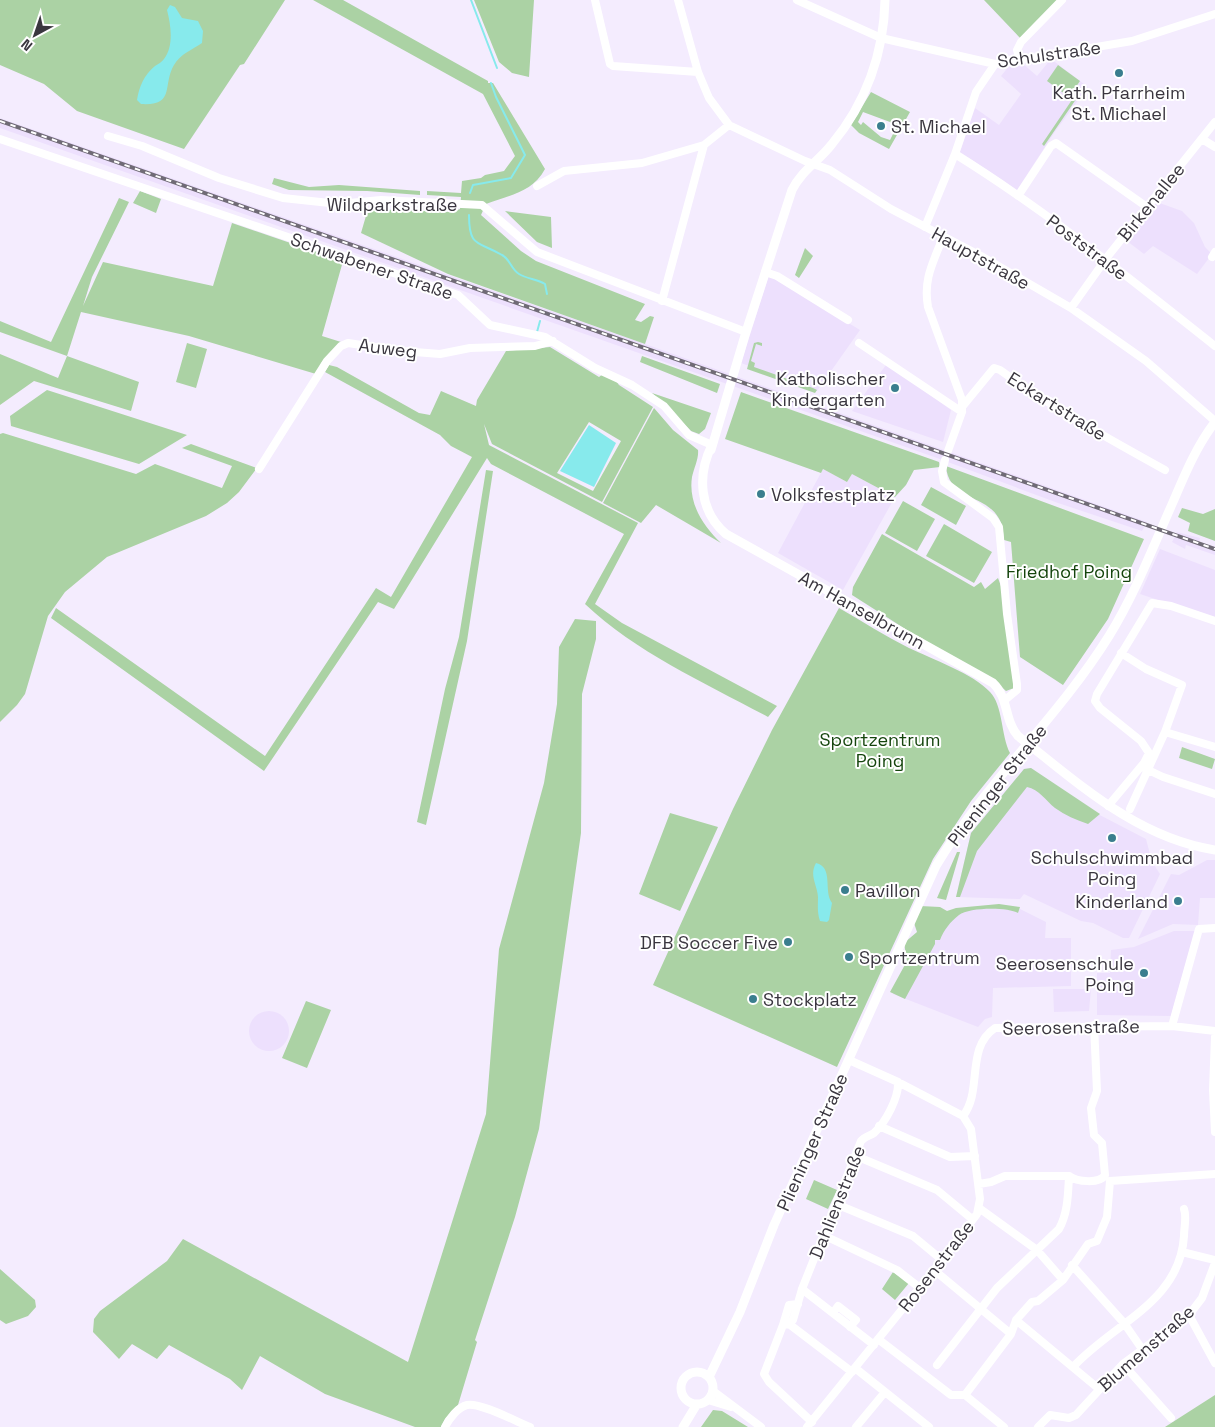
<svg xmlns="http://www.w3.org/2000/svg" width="1215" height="1427" viewBox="0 0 1215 1427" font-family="'Space Grotesk',sans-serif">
<rect width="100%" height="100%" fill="#f4ecfe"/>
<path fill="#ede0fd" d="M1051 59 1088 87 1054 133 1017 190 960 152 975 108 999 125 1021 94 1001 76 1010 65 1022 63 1037 76Z
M0 118 645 344 1147 522 1142 531 1058 503 937 458 0 128Z
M1154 201 1182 211 1194 223 1205 247 1212 254 1197 274 1153 246 1144 254 1123 238Z
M769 275 860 330 817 391 741 363Z
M886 365 890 366 951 410 943 442 852 411Z
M823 469 847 482 852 474 895 497 843 590 778 553Z
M1177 532 1200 538 1199 542 1215 547V555L1186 545 1185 549 1172 542Z
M1160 549 1215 570V619L1140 594Z
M1031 768 1094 812 1146 839 1152 862 1160 874 1129 938H1123L1093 923 1081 921 1024 894 1020 899 956 897 971 833 1024 769Z
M1207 860H1215V898H1200L1198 925 1173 924 1138 939 1171 874 1179 875Z
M1018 908 1046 922 1045 938H1071V986L993 988 992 1017 985 1019 978 1027 893 994 906 968 963 909Z
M1174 931H1195L1171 1016 1097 1015V973H1110L1111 950 1134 947Z
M1053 989H1091L1089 1011 1054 1012Z
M249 1031a20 20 0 1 1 40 0a20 20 0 1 1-40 0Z"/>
<path fill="#abd2a4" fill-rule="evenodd" d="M0 0H285L244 64 240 65 184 149 77 111 44 84 0 65Z
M313 0H343L488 81V83H493L545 169C532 193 509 195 486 204L481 215 521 251 536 261 645 304 635 320 641 322 650 316 654 317 645 344 448 274 361 233 368 209 452 212 460 209 461 197 427 195V191L461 193 462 181 481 178 485 175 504 171 515 156 483 94Z
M474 0H534L529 77 512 73 499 62Z
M984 0H1060L1021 39Z
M1058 65 1080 81 1069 97 1047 81Z
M1078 91 1081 92 1044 146 1042 144Z
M871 92 910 112 889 149 859 133 851 125ZM863 112 890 122 896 128 890 140 881 137 863 122 861 125 858 122Z
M274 178 309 187 339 185 420 191V195L367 191 289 190 272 184Z
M140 191 161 199 156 213 133 203Z
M119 198 129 202 92 277 83 306 103 262 213 286 232 223 343 261 322 336 341 342 322 362 316 374 189 336 81 312 67 356 139 382 131 411 34 381 0 405V354L58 378 67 356 0 332V321L51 342Z
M505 211 551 217 552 248 537 242Z
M805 248 813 256 799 278 795 275Z
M758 342 762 343V346L756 344 751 361 755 363 754 367 813 388 817 390 815 393 747 369 754 343Z
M187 343 207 349 196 388 176 382Z
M550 347 599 377 603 374 616 381 619 385 653 407 602 502 492 444 484 424 489 445 638 523 595 604 622 623 777 706 768 717C705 683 637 653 585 604L624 534 491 464 487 458 394 609 378 602 264 771 51 618 56 608 265 756 376 588 391 597 472 457 451 446 440 435 325 372 329 365 337 367 419 413 430 415 441 391 476 406 477 400 506 351ZM589 422 621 441 593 491 557 473Z
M642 356 720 384 717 393 640 362Z
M47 390 187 435 139 464 11 426 10 416Z
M741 392 939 462 940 467 914 470 906 485 895 497 852 474 847 482 823 469 821 473 725 439Z
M652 393 711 413 705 429 699 434 691 431Z
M654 408 673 430 698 450C699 458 694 468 692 477 688 503 703 526 721 543L656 505 641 523 603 503Z
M3 433 136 474 155 464 222 488 232 466 182 448 191 444 257 468 239 492 227 503 206 516 107 557 65 592 48 616 25 694 17 705 0 722V434Z
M946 466 1144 539 1108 619 1063 685 1020 657 1011 542 1004 540C1003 532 1003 524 998 517 985 495 948 499 946 466Z
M486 470 493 471 467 641 426 825 417 822 445 689 459 637Z
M931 487 966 506 956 525 921 505Z
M903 501 935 519 917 551 885 533Z
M1182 508 1203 514 1215 509V541L1188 531 1190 523 1178 517Z
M944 524 992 552 974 583 926 556Z
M882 534 974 587 981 582 985 589 998 578 1002 589 1014 688 1006 691 995 681 921 639 852 595 853 587Z
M839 608C862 621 885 636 909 648 932 659 974 674 990 692 1003 705 1001 736 1010 753L971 801 933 859 837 1067 653 985 733 809 772 730Z
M575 619 596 621V639L582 694 581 833 539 1129 515 1217 475 1340 477 1342 458 1405 445 1419 441 1427H415L325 1394 260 1356 242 1390 230 1379 169 1345 157 1359 132 1344 119 1359 93 1332 94 1319 100 1311 167 1261 183 1239 408 1362 486 1114 499 949 544 783 557 704 559 647Z
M1182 747 1215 759 1212 769 1179 758Z
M1031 768 1100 814 1088 824C1076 820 1065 815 1055 808 1046 801 1039 789 1027 787L977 851 960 897H956L971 833 1024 769Z
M670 813 718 827 680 911 639 894Z
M957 852H960L946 900 937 898Z
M999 904 1020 907 1018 913C1008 907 969 907 959 915 950 922 944 930 940 940H935V944L905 999 890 992 907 961 904 943 917 932 914 923 920 906 940 907 947 911 956 908Z
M306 1001 331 1010 307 1068 282 1058Z
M814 1180 837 1190 828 1209 806 1199Z
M0 1269 35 1300 36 1307 28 1316 6 1324 0 1320Z
M893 1272 909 1283 895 1300 882 1289Z
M1215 1395V1427H1165Z
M713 1410 722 1411 748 1427H701Z"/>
<path fill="#87eaec" d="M170 5 175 7 182 18 198 21 203 31 202 43C192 50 180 54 174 65 162 85 176 106 141 104L137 100C139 87 144 75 155 66 158 64 162 62 164 59 174 46 171 25 167 10Z
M589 425 616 443 594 487 560 471Z
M816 863C834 867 823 891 832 903L829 920 827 922 820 921C817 912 818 906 818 897 817 884 809 876 816 863Z"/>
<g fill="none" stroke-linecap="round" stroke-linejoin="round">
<path stroke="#87eaec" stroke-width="2" d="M471 0 497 68
M470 193 473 185 511 178 525 155 496 97 491 83
M469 215C469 248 478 241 502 255 510 259 511 269 519 274 527 279 537 279 545 284L547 294
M537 332 540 321"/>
<path stroke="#fff" stroke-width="8" d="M595 0 610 64 613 66 698 72
M678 0 698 72 709 98 729 125 805 161 830 170 891 209 981 256 1071 308 1146 361 1215 421
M797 0 881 38 995 64 1132 41 1215 14
M1020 61 1017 50 1021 42 1062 0
M108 136 142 146 219 178 283 198 339 204 381 200 482 205 537 252 746 332
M0 139 458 295 490 325 545 337 595 368 632 385 664 406 689 435 712 445
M1202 139 1215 147
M955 154C1047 211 1130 279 1215 346
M537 186 564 171 642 163 704 145
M1018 196 1051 146 1056 143 1147 207
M925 227 955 154 976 92 995 64
M943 237C933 263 923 279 928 307L962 400V412L948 451
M1212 257 1215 252
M765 272 777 276 848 320
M662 301 704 145 729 125
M1071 308 1108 256 1215 122
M859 343 962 412
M962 407 994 368 1000 370C1053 408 1109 439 1165 470
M945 460 942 471 944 482 993 518 999 527 1007 614 1017 684V690L1005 700
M259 469 327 361 341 346 348 343 402 351 440 354 470 348 535 346 553 341
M1121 653 1146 669 1182 685 1165 732 1215 747
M1144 768 1163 777 1215 794
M1108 806 1144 763 1149 753 1141 741 1100 708 1095 701 1097 694 1152 603 1171 606 1215 621
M1130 809 1165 732
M1172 1026 1199 929 1215 928
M1215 1037 1213 1090 1215 1132
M963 1116C983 1091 965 1048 995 1028L1172 1026 1215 1031
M879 1126 950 1157 975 1156
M856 1156 937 1190 972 1219
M979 1184 991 1182 1005 1176H1069C1077 1182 1100 1184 1105 1175L1102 1143 1094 1135 1091 1108 1097 1091 1094 1025
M836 1204 913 1236 942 1260
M979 1208 1037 1250 1063 1280
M823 1235 897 1270 920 1288
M1182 1252 1215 1260
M1072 1265 1124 1323 1142 1349
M934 1270 1011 1334
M802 1289 874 1345
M833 1313 838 1306 856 1320 850 1327
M1189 1315 1215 1363
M1016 1320 1099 1389
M789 1324 852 1372
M783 1325 789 1305 798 1304
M878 1339 951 1395H965L1004 1427
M1123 1364 1171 1418
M937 1365 997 1288 1059 1229C1068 1213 1068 1194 1069 1176
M1074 1366C1114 1323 1180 1302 1184 1236 1184 1227 1187 1217 1184 1209
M855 1368 929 1427
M713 1391 761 1427
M965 1395 1011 1334 1016 1320 1032 1302 1038 1301 1063 1280 1088 1244 1097 1241 1107 1217 1110 1181 1215 1174
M708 1400 731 1407
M812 1422 769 1382 764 1374 783 1325 789 1324 793 1320 802 1289 861 1141C865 1136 870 1136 874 1133 886 1122 899 1097 898 1082
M445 1427C449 1419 458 1407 467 1405 480 1402 517 1422 530 1427
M807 1427 942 1260 977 1214 980 1199 971 1129 963 1116 898 1082 849 1060
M856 1427 885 1392
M1038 1427 1050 1415 1069 1418 1076 1415 1123 1364 1189 1315 1202 1298 1215 1263"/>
<path stroke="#fff" stroke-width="9" d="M712 445C697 475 699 511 726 534L993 683C1009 698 1004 720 1018 736 1078 783 1137 838 1215 850
M711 450 746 332 792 190C802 170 819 161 832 144 866 103 884 53 885 0
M681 1388a16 16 0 1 1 32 0a16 16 0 1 1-32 0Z
M709 1377 740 1312 774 1225 936 866C985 783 1058 718 1109 636 1135 594 1153 547 1173 502 1185 474 1196 447 1215 422
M683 1427 697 1404"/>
<defs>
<path id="rail" d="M0 121 1215 549"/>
</defs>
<use href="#rail" stroke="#706b76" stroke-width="4"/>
<use href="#rail" stroke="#fff" stroke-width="2" stroke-dasharray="5.5" stroke-linecap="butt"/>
</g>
<g fill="#3a7e8e" stroke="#fff" stroke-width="2">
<circle cx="1119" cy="73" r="5"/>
<circle cx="881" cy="126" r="5"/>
<circle cx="895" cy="388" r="5"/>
<circle cx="761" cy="494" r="5"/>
<circle cx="1112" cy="838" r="5"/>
<circle cx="845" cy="890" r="5"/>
<circle cx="1178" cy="901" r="5"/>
<circle cx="788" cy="942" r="5"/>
<circle cx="849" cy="957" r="5"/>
<circle cx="1144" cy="973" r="5"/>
<circle cx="753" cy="999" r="5"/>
</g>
<g text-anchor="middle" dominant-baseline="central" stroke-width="4" stroke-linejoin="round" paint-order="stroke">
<g font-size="18" fill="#3a363f" stroke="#fff">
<text transform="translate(1049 54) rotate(-8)">Schulstraße</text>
<text transform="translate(1151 202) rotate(-51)">Birkenallee</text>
<text x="392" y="204">Wildparkstraße</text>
<text transform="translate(1087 247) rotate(37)">Poststraße</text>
<text transform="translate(981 258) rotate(29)">Hauptstraße</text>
<text transform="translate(372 266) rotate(19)">Schwabener Straße</text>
<text transform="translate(388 348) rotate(7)">Auweg</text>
<text transform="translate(1057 406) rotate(32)">Eckartstraße</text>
<text transform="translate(862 610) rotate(29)">Am Hanselbrunn</text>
<text transform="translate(997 785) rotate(-52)">Plieninger Straße</text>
<text transform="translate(1071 1027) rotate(-1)">Seerosenstraße</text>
<text transform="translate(812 1142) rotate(-66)">Plieninger Straße</text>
<text transform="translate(837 1202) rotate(-68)">Dahlienstraße</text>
<text transform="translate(936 1266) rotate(-52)">Rosenstraße</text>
<text transform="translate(1146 1348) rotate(-41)">Blumenstraße</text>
</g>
<g font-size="18" fill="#3a363f" stroke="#fff" text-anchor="start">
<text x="1119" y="92" text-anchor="middle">Kath. Pfarrheim<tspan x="1119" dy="21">St. Michael</tspan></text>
<text x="891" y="126">St. Michael</text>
<text x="885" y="378" text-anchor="end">Katholischer<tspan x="885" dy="21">Kindergarten</tspan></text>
<text x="771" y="494">Volksfestplatz</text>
<text x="1112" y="857" text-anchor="middle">Schulschwimmbad<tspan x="1112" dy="21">Poing</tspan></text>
<text x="855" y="890">Pavillon</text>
<text x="1168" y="901" text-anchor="end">Kinderland</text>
<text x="778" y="942" text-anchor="end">DFB Soccer Five</text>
<text x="859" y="957">Sportzentrum</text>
<text x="1134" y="963" text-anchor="end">Seerosenschule<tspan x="1134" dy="21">Poing</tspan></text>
<text x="763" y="999">Stockplatz</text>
</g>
<g font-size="18" fill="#15450d" stroke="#fff">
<text x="1069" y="571">Friedhof Poing</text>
<text x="880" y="739">Sportzentrum<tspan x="880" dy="21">Poing</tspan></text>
</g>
</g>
<g transform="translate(35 35) rotate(220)" stroke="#ffffff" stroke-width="4" paint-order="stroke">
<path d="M0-4L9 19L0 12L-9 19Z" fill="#3a363f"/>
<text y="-8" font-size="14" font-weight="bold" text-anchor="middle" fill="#3a363f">N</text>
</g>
</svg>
